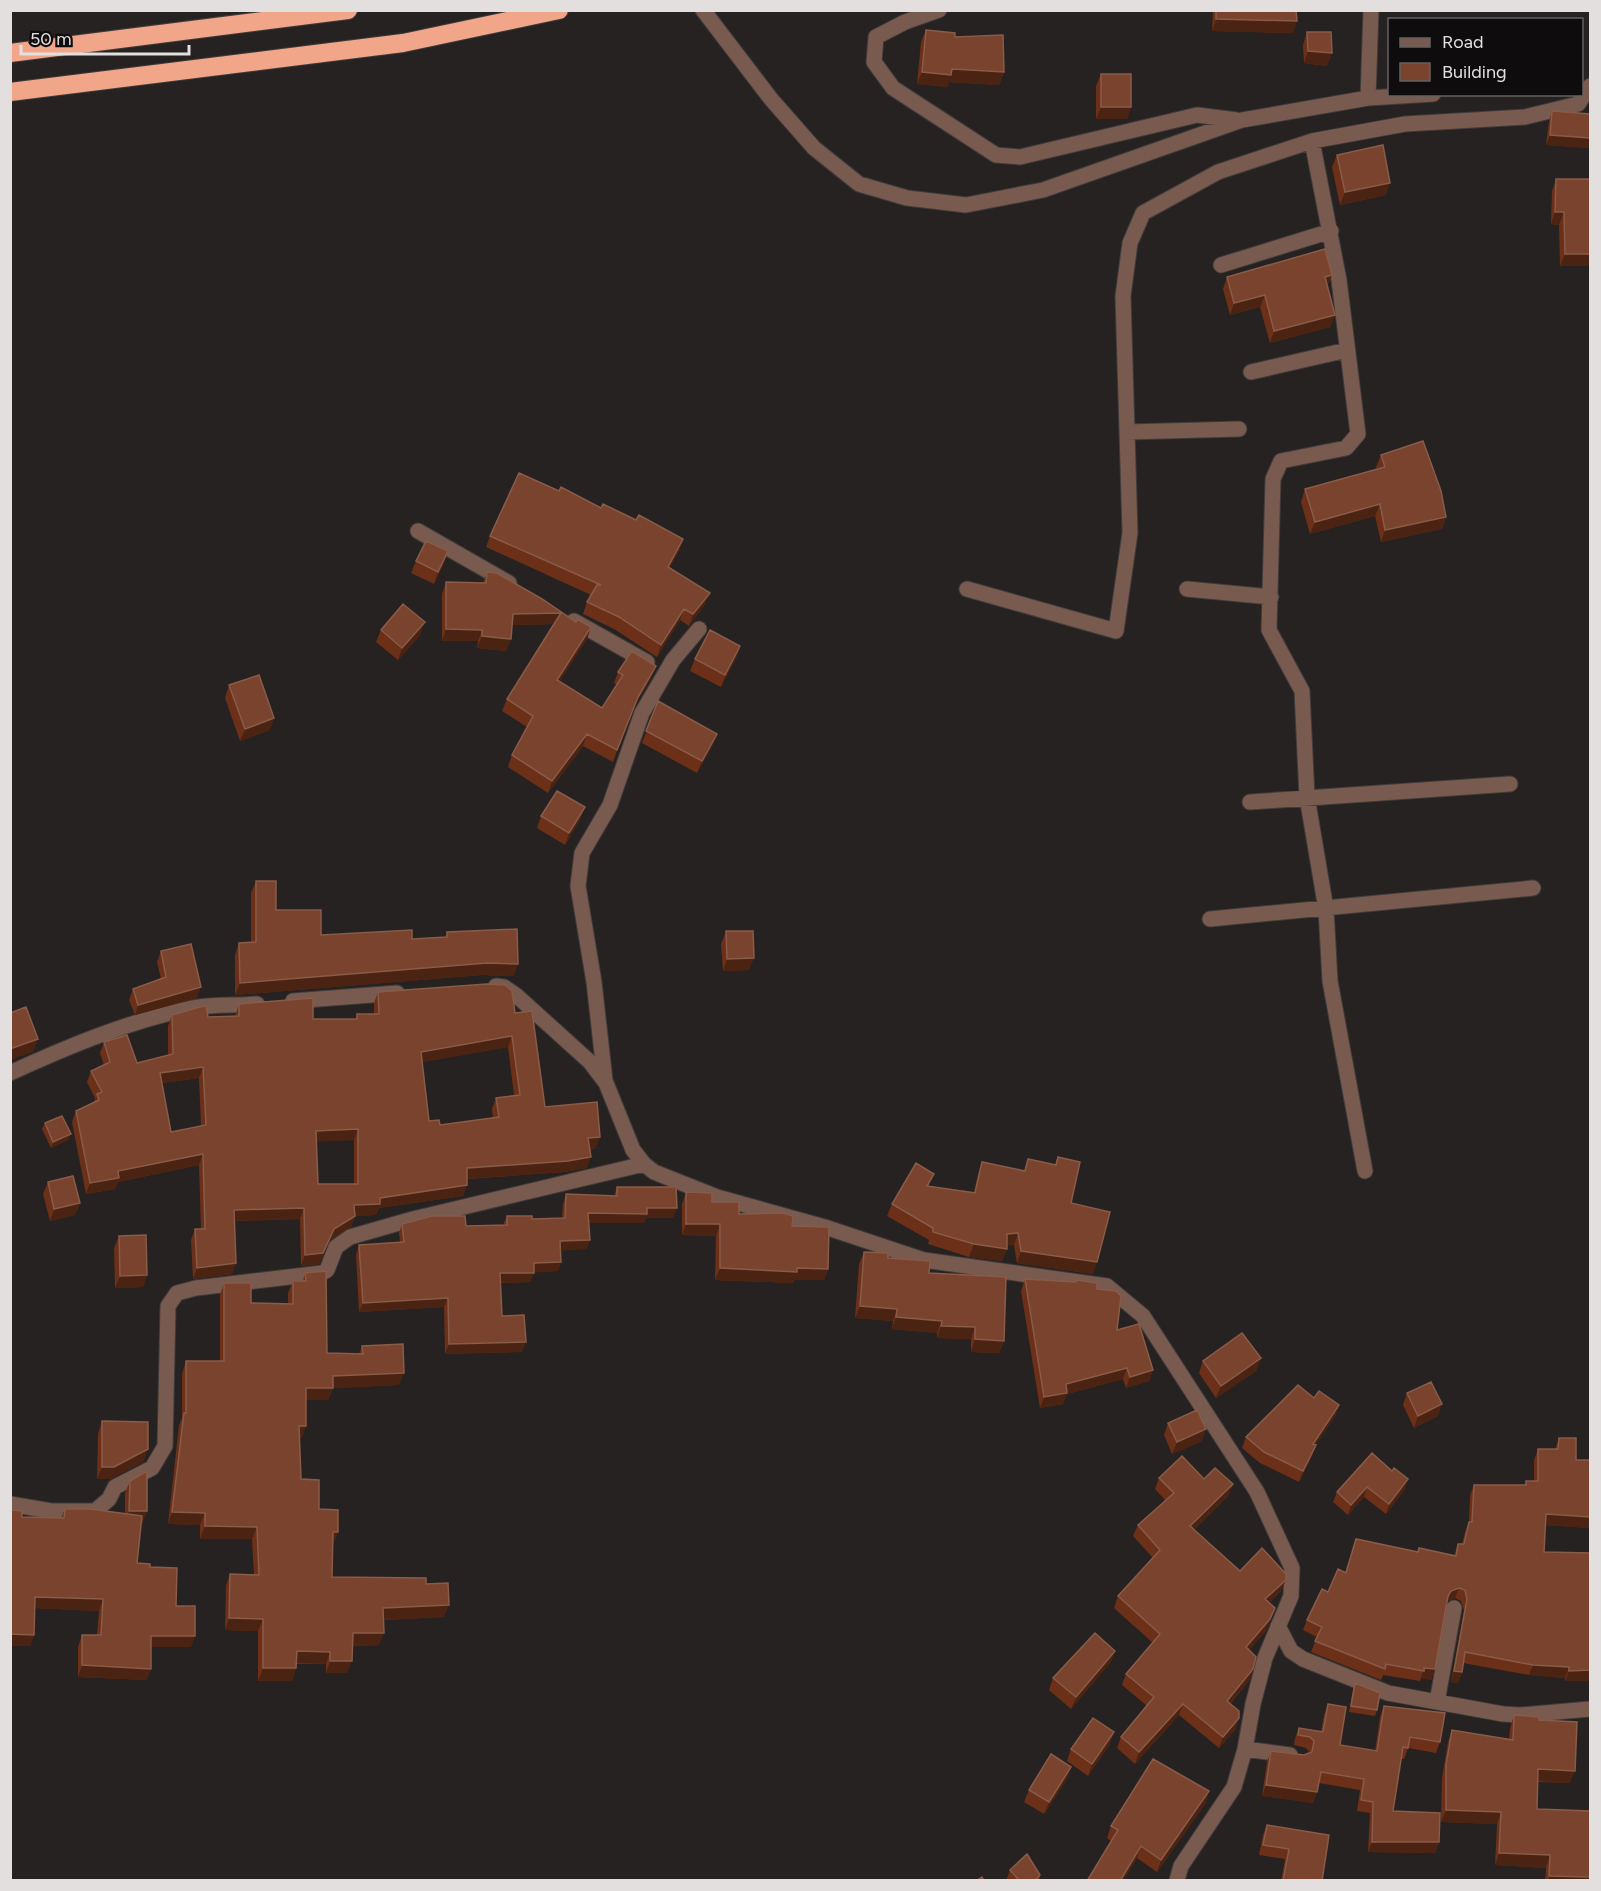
<svg xmlns="http://www.w3.org/2000/svg" width="1601" height="1891" viewBox="0 0 1601 1891" font-family="Figtree,sans-serif">
<rect width="100%" height="100%" fill="#262221"/>
<g fill="none" stroke-linecap="round" stroke-linejoin="round">
<defs>
<path id="minor" d="M703 10 771 99 814 148 859 184 907 198 966 205 1043 190 1242 120 1368 98 1433 94
M939 10 905 22 876 37 874 62 893 88 996 155 1020 157 1197 115 1237 120
M1368 98 1371 10
M1312 141 1339 280 1358 434 1346 448 1281 461 1273 479 1269 630 1302 691 1307 797 1326 909 1330 981 1365 1171
M1221 265 1331 231
M1251 372 1347 350
M1127 432 1239 429
M418 531 509 583
M967 589 1116 631 1130 533 1123 296 1130 243 1143 213 1218 172 1312 141 1405 124 1525 117 1578 104 1590 86
M1187 589 1271 597
M574 621 647 662
M1250 802 1510 784
M1210 919 1533 888
M496 986 504 987 517 996 590 1062 606 1083 633 1150 644 1164 654 1172 717 1197 828 1228 924 1260 1107 1286 1143 1316 1257 1492 1292 1568 1291 1596 1265 1658 1253 1704 1245 1749 1234 1787 1181 1866 1177 1880
M293 1001 397 993
M10 1073C69 1046 129 1021 192 1008 213 1004 236 1006 257 1004
M605 1080 594 982 578 886 582 853 610 805 642 713 673 660 699 629
M10 1504 51 1511H95L109 1499 115 1487 152 1468 165 1446 168 1306 177 1293 196 1288 322 1273 327 1270 336 1247 350 1237 413 1219 644 1164
M1278 1626 1291 1651 1303 1659 1388 1693 1503 1714 1520 1715 1590 1709
M1437 1702 1454 1608
M1245 1749 1290 1755"/>
<path id="highway" d="M10 53 348 10
M10 92 403 43 559 10"/>
</defs>
<use href="#minor" stroke="#403c3b" stroke-width="17"/>
<use href="#highway" stroke="#403c3b" stroke-width="20"/>
<use href="#minor" stroke="#795a4f" stroke-width="15"/>
<use href="#highway" stroke="#f1a589" stroke-width="18"/>
</g>
<path fill="#6c3018" fill-rule="evenodd" d="M1213 10H1296L1293 33 1212 31Z
M926 30 955 37 1004 72 999 85 949 82 947 87 917 84 921 42Z
M1307 32 1332 53 1327 66 1304 63 1303 45Z
M1101 74 1131 107 1127 119H1096V86Z
M1552 111 1590 114V148L1546 145 1549 121Z
M1337 155 1386 195 1340 205 1332 167Z
M1556 179 1590 185 1588 266H1560L1559 225 1551 224 1552 191Z
M1227 277 1327 287 1335 315 1330 327 1270 343 1260 307 1230 315 1223 289Z
M1381 455 1446 517 1442 529 1381 542 1375 516 1310 534 1301 502 1305 489 1377 469 1376 467Z
M559 491 683 539 679 551 669 568 705 604 689 626 680 620 657 657 614 629 583 614 587 602 591 595 486 547 490 536Z
M416 561 444 563 434 584 411 573Z
M487 572 587 639 559 681 602 708 617 685 614 683 618 672 651 678 633 708 613 762 583 746 548 793 508 767 512 755 527 727 502 711 507 699 553 624 512 625 511 639 506 651 477 648 478 641H442V594L446 582 483 583Z
M381 630 420 635 398 660 376 642Z
M740 646 736 658 721 687 690 671 695 659Z
M229 685 270 730 240 741 225 698Z
M658 701 717 734 712 746 697 773 642 743Z
M585 807 580 819 565 845 537 828 541 816Z
M256 881 276 910 321 935 412 939 445 937 447 932 514 976 482 975 235 995V955L239 943 251 942V893Z
M726 931 749 970 723 971 721 944Z
M161 951 197 998 135 1015 129 1000 133 989 161 979 157 962Z
M378 992 515 1013 545 1107 596 1148 590 1149 587 1168 564 1172 467 1179V1185L463 1196 379 1208 376 1215 355 1216 351 1227 330 1240 319 1264 301 1266 300 1219 235 1221 236 1263 232 1274 193 1279 191 1240 195 1229H201L199 1165 118 1182 115 1189 86 1194 72 1122 76 1111 94 1102 95 1098 87 1082 91 1071 104 1065 100 1053 104 1042 137 1063 168 1055V1026L172 1015 208 1017 235 1016 239 1004 313 1019H356L357 1014H374V1003ZM508 1047 514 1095 496 1098 492 1109 493 1118 440 1125 429 1121 422 1062ZM199 1078 201 1126 171 1132 162 1083ZM354 1140V1184H318L316 1141Z
M45 1123 71 1134 68 1140 51 1148 42 1129Z
M1058 1157 1093 1274 1017 1263 1014 1245H1007V1249L1002 1261 969 1257 928 1244 929 1240 887 1216 892 1204 930 1186 974 1192 978 1174 982 1162 1024 1171 1028 1159 1055 1165Z
M48 1182 80 1203 75 1215 50 1221 43 1194Z
M617 1187 673 1218H646L644 1223H589L587 1249 560 1250 561 1262 558 1271 534 1272 530 1282 500 1283 502 1316 522 1352 445 1354 444 1307 359 1312 356 1255 359 1245 400 1242 399 1233 402 1224 466 1226 503 1225 507 1216 532 1219 562 1218 563 1204 566 1194 614 1196Z
M686 1192 739 1214 792 1226 828 1269 824 1280H794L793 1283 715 1280 716 1236 682 1235V1204Z
M119 1236 147 1275 143 1287 115 1288 114 1248Z
M864 1252 888 1258 929 1273 1004 1341 999 1353 971 1352V1339L937 1338V1333L892 1329 893 1321 855 1318 859 1264Z
M305 1273 327 1353 359 1354 362 1346 399 1385 333 1388 328 1400H306L302 1438H299L301 1479 319 1509 338 1532 333 1544 332 1577 426 1584 444 1617 383 1620 379 1645 352 1646 347 1673H326V1664H296V1668L292 1681H258V1631L225 1630 226 1586 230 1574 254 1575 252 1539H200V1525L168 1524 179 1425 182 1418V1374L186 1361H220V1295L224 1283 251 1303 288 1304V1293L293 1281H303Z
M1025 1279 1097 1289 1117 1330 1153 1370 1149 1381 1126 1388 1123 1379 1067 1394 1063 1404 1040 1408 1021 1291Z
M1261 1358 1256 1371 1216 1398 1199 1373 1203 1361Z
M1407 1393 1438 1416 1414 1428 1403 1405Z
M1314 1398 1339 1405 1335 1416 1315 1445 1312 1456 1299 1482 1260 1463 1242 1448 1246 1437Z
M102 1421 148 1449 143 1462 110 1479H97L98 1434Z
M1168 1423 1202 1441 1172 1454 1164 1435Z
M1559 1438 1576 1460H1590V1528L1545 1525 1544 1552 1590 1553V1681H1565V1678L1529 1675 1463 1663 1462 1672 1458 1683 1451 1682 1464 1610 1461 1601 1455 1598 1447 1601 1435 1669 1431 1680 1421 1678 1420 1681 1383 1675 1381 1680 1311 1652 1317 1637 1303 1630 1307 1620 1328 1592 1345 1572 1356 1539 1417 1552 1419 1548 1454 1556 1458 1544H1462L1465 1532 1469 1522 1470 1495 1474 1485H1525L1526 1481H1534V1460L1538 1449H1555Z
M1372 1453 1405 1489 1386 1514 1364 1497 1348 1515 1333 1502 1337 1492Z
M1159 1478 1204 1479 1233 1484 1228 1496 1194 1530 1240 1571 1281 1591 1269 1603 1266 1631 1249 1650 1253 1669 1249 1681 1230 1704 1239 1718 1235 1730 1219 1748 1179 1715 1135 1764 1117 1748 1121 1737 1147 1706 1122 1685 1126 1674 1153 1643 1114 1608 1118 1596 1153 1558 1133 1536 1138 1525 1166 1501 1155 1489Z
M130 1481 147 1511 142 1524 141 1523 137 1563 150 1567 176 1606 191 1647H151L147 1680 78 1677V1647L82 1635H97L99 1611 35 1608 34 1635 30 1646H10V1510L22 1517 61 1518 65 1509 125 1514V1493Z
M1115 1651 1110 1663 1071 1709 1049 1690 1053 1678Z
M1355 1683 1377 1710 1375 1716 1349 1712 1353 1689Z
M1328 1704 1340 1745 1375 1751 1380 1717 1384 1706 1440 1742 1436 1753 1408 1748 1404 1759H1401L1393 1811 1439 1842 1435 1853 1368 1852 1370 1813 1357 1811 1360 1790 1319 1783 1317 1792 1313 1803 1262 1796 1267 1762 1271 1751 1304 1755 1310 1753 1306 1748 1294 1745 1295 1738 1299 1728 1321 1731 1324 1715Z
M1514 1715 1539 1720 1570 1783 1538 1782 1537 1809 1590 1881H1545L1546 1868 1495 1865 1497 1824 1441 1822 1442 1778 1448 1742 1452 1730 1509 1739 1510 1728Z
M1110 1744 1088 1776 1067 1761 1071 1749Z
M1067 1779 1044 1814 1024 1802 1029 1790Z
M1209 1791 1205 1804 1157 1872 1137 1858 1123 1881H1087L1111 1841 1107 1838 1111 1826Z
M1267 1825 1322 1881H1281L1285 1859 1259 1855 1263 1835Z
M1010 1870 1040 1875 1039 1881H1006Z"/>
<path fill="#4b2313" d="M1216 19 1297 21 1293 33 1212 31Z
M1308 51 1332 53 1327 66 1304 63Z
M952 69 1004 72 999 85 949 82 947 87 917 84 922 72Z
M1101 107H1131L1127 119H1096Z
M1550 135 1590 138V148L1546 145Z
M1390 183 1386 195 1340 205 1345 192Z
M1555 212H1564L1559 225 1551 224Z
M1565 254H1590V259L1588 266H1560Z
M1332 275 1327 287 1325 277Z
M1265 295 1260 307 1230 315 1234 303Z
M1335 315 1330 327 1270 343 1274 331Z
M1380 504 1375 516 1310 534 1315 522Z
M1446 517 1442 529 1381 542 1385 530Z
M683 539 679 551 664 579 668 567Z
M448 551 444 563 434 584 438 572Z
M710 593 705 604 689 626 693 614Z
M684 609 680 620 657 657 661 645Z
M561 613 556 624 509 625 513 614Z
M425 622 420 635 398 660 402 648Z
M591 627 587 639 553 692 557 680Z
M446 629 482 630 478 641H442Z
M482 636 511 639 506 651 477 648Z
M740 646 736 658 721 687 725 675Z
M656 666 651 678 633 708 613 762 638 697Z
M274 718 270 730 240 741 245 729Z
M587 734 583 746 548 793 552 781Z
M717 734 712 746 697 773 702 761Z
M585 807 580 819 565 845 569 833Z
M754 958 749 970 723 971 727 959Z
M487 963 518 964 514 976 482 975 235 995 240 983Z
M201 987 197 998 135 1015 138 1005Z
M512 1036 508 1047 417 1063 421 1052Z
M38 1039 33 1052 10 1060V1049Z
M203 1067 199 1078 156 1084 160 1073Z
M358 1129 354 1140 312 1142 316 1131Z
M71 1134 68 1140 51 1148 53 1142Z
M600 1137 596 1148 584 1149 588 1138Z
M203 1154 199 1165 118 1182 115 1189 86 1194 90 1183 118 1171Z
M591 1157 587 1168 564 1172 463 1179 467 1168Z
M467 1185 463 1196 379 1208 376 1215 355 1216 351 1227 330 1240 319 1264 301 1266 305 1255 334 1229 354 1205 380 1198Z
M80 1203 75 1215 50 1221 54 1209Z
M304 1208 300 1219 230 1221 234 1210Z
M647 1208H677L673 1218H646L644 1223H585L588 1213Z
M686 1224H720L716 1236 682 1235Z
M1018 1233 1014 1245 1003 1246 1007 1234Z
M590 1240 587 1249 556 1251 560 1241Z
M974 1244 1007 1249 1002 1261 969 1257Z
M1021 1251 1097 1262 1093 1274 1017 1263Z
M561 1262 558 1271 530 1273 534 1263Z
M236 1263 232 1274 193 1279 197 1268Z
M720 1268H797L828 1269 824 1280H794L793 1283 715 1280Z
M500 1273H534L530 1282 497 1283Z
M147 1275 143 1287 115 1288 120 1276Z
M448 1298 444 1307 359 1312 363 1303Z
M860 1306 897 1309 893 1321 855 1318Z
M896 1317 942 1321 937 1333 892 1329Z
M941 1326 975 1327 971 1339 937 1338Z
M975 1339 1004 1341 999 1353 971 1352Z
M526 1342 522 1352 445 1354 449 1344Z
M1261 1358 1256 1371 1216 1398 1221 1386Z
M1127 1368 1123 1379 1067 1394 1063 1404 1040 1408 1044 1397 1066 1384Z
M1153 1370 1149 1381 1126 1388 1130 1377Z
M404 1373 399 1385 333 1388 328 1400H302L306 1388 333 1376Z
M1442 1404 1438 1416 1414 1428 1418 1416Z
M1339 1405 1335 1416 1309 1455 1313 1444Z
M299 1426H306L302 1438H294Z
M1206 1429 1202 1441 1172 1454 1177 1442Z
M1316 1445 1312 1456 1299 1482 1303 1471Z
M148 1449 143 1462 110 1479H97L102 1467Z
M1408 1479 1405 1489 1386 1514 1389 1504Z
M1233 1484 1228 1496 1186 1538 1190 1526Z
M1367 1487 1364 1497 1348 1515 1351 1505Z
M129 1511H147L142 1524 124 1523Z
M172 1512 205 1513 200 1525 168 1524Z
M1546 1514 1590 1517V1528L1542 1525Z
M205 1526 257 1527 252 1539H200Z
M333 1532H338L333 1544Z
M1286 1580 1281 1591 1261 1611 1265 1599Z
M1459 1588 1455 1598 1447 1601 1451 1591Z
M35 1597 103 1599 99 1611 31 1608Z
M449 1605 444 1617 378 1620 383 1608Z
M1275 1608 1266 1631 1242 1659 1246 1647Z
M229 1618 263 1619 258 1631 225 1630Z
M353 1633H384L379 1645 348 1646Z
M10 1634 34 1635 30 1646H10Z
M151 1636H195L191 1647H147Z
M297 1651 330 1652 326 1664 293 1663Z
M1115 1651 1110 1663 1071 1709 1076 1697Z
M330 1661H352L347 1673H326Z
M82 1665 151 1669 147 1680 78 1677Z
M1533 1665 1569 1667 1565 1678 1529 1675Z
M263 1668H296L292 1681H258Z
M1424 1668 1435 1669 1431 1680 1421 1678Z
M1253 1669 1249 1681 1222 1712 1227 1701Z
M1590 1670V1681H1565L1569 1671Z
M1454 1671 1462 1672 1458 1683 1451 1682Z
M1183 1704 1179 1715 1135 1764 1139 1752Z
M1239 1718 1235 1730 1219 1748 1223 1737Z
M1114 1732 1110 1744 1088 1776 1092 1764Z
M1071 1767 1067 1779 1044 1814 1049 1802Z
M1538 1769 1575 1771 1570 1783 1534 1781Z
M1266 1785 1317 1792 1313 1803 1262 1796Z
M1209 1791 1205 1804 1157 1872 1161 1860Z
M1446 1810 1501 1812 1497 1824 1441 1822Z
M1372 1842H1439L1435 1853 1368 1852Z
M1141 1846 1137 1858 1123 1881H1120Z
M1499 1853 1550 1855 1546 1868 1495 1865Z
M1549 1876 1590 1877V1881H1548Z"/>
<path fill="#79432d" stroke="#895b49" stroke-width="1.5" fill-rule="evenodd" d="M1216 10H1296L1297 21 1216 19Z
M926 30 955 33V37L1003 35 1004 72 952 69 951 75 922 72Z
M1307 32H1331L1332 53 1308 51Z
M1101 74H1131V107H1101Z
M1552 111 1590 114V138L1550 135Z
M1383 145 1390 183 1345 192 1337 155Z
M1556 179H1590V254H1565L1564 212H1555Z
M1325 249 1332 275 1325 277 1335 315 1274 331 1265 295 1234 303 1227 277Z
M1423 441 1441 491 1446 517 1385 530 1380 504 1315 522 1305 489 1385 467 1381 455Z
M519 473 559 491 561 487 601 508 603 504 636 520 639 515 683 539 668 567 710 593 693 614 684 609 661 645 619 617 587 602 597 585H601L490 536Z
M426 541 448 551 438 572 416 561Z
M487 572 497 573 542 599 576 622 577 619 591 627 557 680 602 708 623 675 618 672 632 651 656 666 638 697 617 750 587 734 552 781 512 755 533 716 507 699 561 613 513 614 511 639 482 636V630L446 629V582L486 583Z
M403 604 425 622 402 648 381 630Z
M710 630 740 646 725 675 695 659Z
M259 675 274 718 245 729 229 685Z
M658 701 717 734 702 761 646 731Z
M557 791 585 807 569 833 541 816Z
M256 881H276V910H321V935L412 930V939L447 937V932L517 929 518 964 487 963 240 983 239 943 256 942Z
M726 931H753L754 958 727 959Z
M191 944 201 987 138 1005 133 989 166 977 161 951Z
M487 984 505 985 512 991 515 1013 532 1011 545 1107 597 1102 600 1137 588 1138 591 1157 568 1161 467 1168V1185L380 1198V1204L354 1205 355 1216 334 1229 323 1253 305 1255 304 1208 234 1210 236 1263 197 1268 195 1229H205L203 1154 118 1171 119 1178 90 1183 76 1111 99 1100 97 1094 102 1092 91 1071 110 1062 104 1042 127 1035 137 1063 173 1054 172 1015 200 1007 206 1006 208 1017 239 1016V1004L313 998V1019H357V1014H379L378 992ZM512 1036 520 1095 496 1098 499 1117 440 1125 439 1120 429 1121 421 1052ZM203 1067 206 1125 171 1132 160 1073ZM358 1129V1184H318L316 1131Z
M26 1007 38 1039 10 1049V1013Z
M62 1116 71 1134 53 1142 45 1123Z
M1058 1157 1080 1162 1071 1203 1110 1212 1097 1262 1021 1251 1018 1233 1007 1234V1249L974 1244 933 1232V1228L892 1204 916 1163 934 1174 927 1186 975 1193 982 1162 1025 1171 1028 1159 1056 1165Z
M73 1176 80 1203 54 1209 48 1182Z
M617 1187H676L677 1208H647V1214L588 1213 590 1240 560 1241 561 1262 534 1263V1273H500L502 1316 524 1315 526 1342 449 1344 448 1298 363 1303 359 1245 404 1242 402 1224 432 1216H465L466 1226 507 1225V1216H532V1219L565 1218 566 1194 617 1196Z
M686 1192 712 1193V1202H739V1214L782 1213 793 1216 792 1226 829 1227 828 1269 797 1268V1272L720 1268V1224H686Z
M146 1235 147 1275 120 1276 119 1236Z
M864 1252 888 1253V1258L930 1261 929 1273 1006 1277 1004 1341 975 1339V1327L941 1326 942 1321 896 1317 897 1309 860 1306Z
M326 1271 327 1353 363 1354 362 1346 403 1344 404 1373 333 1376V1388H306V1426H299L301 1479 319 1480V1509L338 1510V1532H333L332 1577 426 1578V1584L448 1583 449 1605 383 1608 384 1633H353L352 1661H330V1652L297 1651 296 1668H263V1619L229 1618 230 1574 259 1575 257 1527 205 1526V1513L172 1512 184 1413H186V1361H224V1283H251V1303L293 1304V1281H306L305 1273Z
M1025 1279 1076 1282 1077 1280 1097 1283V1289L1116 1291 1121 1296 1117 1330 1139 1324 1153 1370 1130 1377 1127 1368 1066 1384 1067 1393 1044 1397Z
M1242 1333 1261 1358 1221 1386 1203 1361Z
M1431 1382 1442 1404 1418 1416 1407 1393Z
M1298 1385 1314 1398 1319 1391 1339 1405 1313 1444 1316 1445 1303 1471 1264 1452 1246 1437Z
M1197 1410 1206 1429 1177 1442 1168 1423Z
M102 1421 148 1422V1449L114 1467H102Z
M1559 1438H1576V1460H1590V1517L1546 1514 1544 1552 1590 1553V1670L1569 1671V1667L1533 1665 1465 1652 1462 1672 1454 1671 1467 1599 1465 1590 1459 1588 1451 1591 1448 1596 1435 1669 1424 1668V1671L1386 1664 1385 1669 1315 1641 1322 1627 1307 1620 1322 1589 1328 1592 1338 1569 1346 1573 1356 1539 1418 1552 1419 1548 1456 1556 1458 1544H1464L1469 1522H1472L1474 1485H1526V1481H1538V1449H1558Z
M1372 1453 1392 1471 1394 1468 1408 1479 1389 1504 1367 1487 1351 1505 1337 1492Z
M1182 1456 1204 1479 1215 1468 1233 1484 1190 1526 1240 1571 1262 1548 1286 1574V1580L1265 1599 1275 1608 1270 1619 1246 1647 1256 1657 1253 1669 1227 1701 1239 1711V1718L1223 1737 1183 1704 1139 1752 1121 1737 1154 1697 1126 1674 1160 1634 1118 1596 1160 1550 1138 1525 1174 1493 1159 1478Z
M147 1471V1511H129L130 1481Z
M65 1509H90L142 1516 137 1563 150 1564V1567L177 1568 176 1606H195V1636H151V1669L82 1665V1635H101L103 1599 35 1597 34 1635 10 1634V1510L22 1511V1517L64 1518Z
M1095 1633 1115 1651 1076 1697 1053 1678Z
M1355 1683 1380 1693 1377 1710 1351 1706Z
M1328 1704 1346 1707 1340 1745 1377 1751 1384 1706 1445 1713 1440 1742 1410 1737 1408 1748 1403 1747 1393 1811 1440 1813 1439 1842H1372L1373 1802 1361 1800 1364 1779 1321 1772 1317 1792 1266 1785 1271 1751 1304 1755 1312 1752 1314 1741 1310 1737 1298 1735 1299 1728 1323 1732Z
M1514 1715 1539 1717V1720L1577 1722 1575 1771 1538 1769 1537 1809 1590 1811V1877L1549 1876 1550 1855 1499 1853 1501 1812 1446 1810V1765L1452 1730 1513 1740Z
M1093 1718 1114 1732 1092 1764 1071 1749Z
M1051 1754 1071 1767 1049 1802 1029 1790Z
M1153 1759 1209 1791 1161 1860 1141 1846 1120 1881H1087L1118 1830 1111 1826Z
M1267 1825 1329 1835 1322 1881H1283L1289 1849 1263 1845Z
M1027 1854 1040 1875 1035 1881H1020L1010 1870Z
M982 1877 984 1881H976Z"/>
<rect width="1601" height="1891" fill="none" stroke="#e2dfde" stroke-width="24"/>
<rect x="1388" y="18" width="195" height="78" fill="#0e0c0c" stroke="#636060" stroke-width="1.5"/>
<rect x="1400" y="38" width="30" height="9" fill="#795a4f" stroke="#636060" stroke-width="1.5"/>
<text x="1442" y="48" font-size="18" fill="#e2dfde">Road</text>
<rect x="1400" y="63" width="30" height="18" fill="#79432d" stroke="#636060" stroke-width="1.5"/>
<text x="1442" y="78" font-size="18" fill="#e2dfde">Building</text>
<path d="M21 45v9h168v-9" fill="none" stroke="#e2dfde" stroke-width="3"/>
<text x="30" y="45" font-size="18" fill="#e2dfde" stroke="#0e0c0c" stroke-width="4.5" paint-order="stroke">50 m</text>
</svg>
